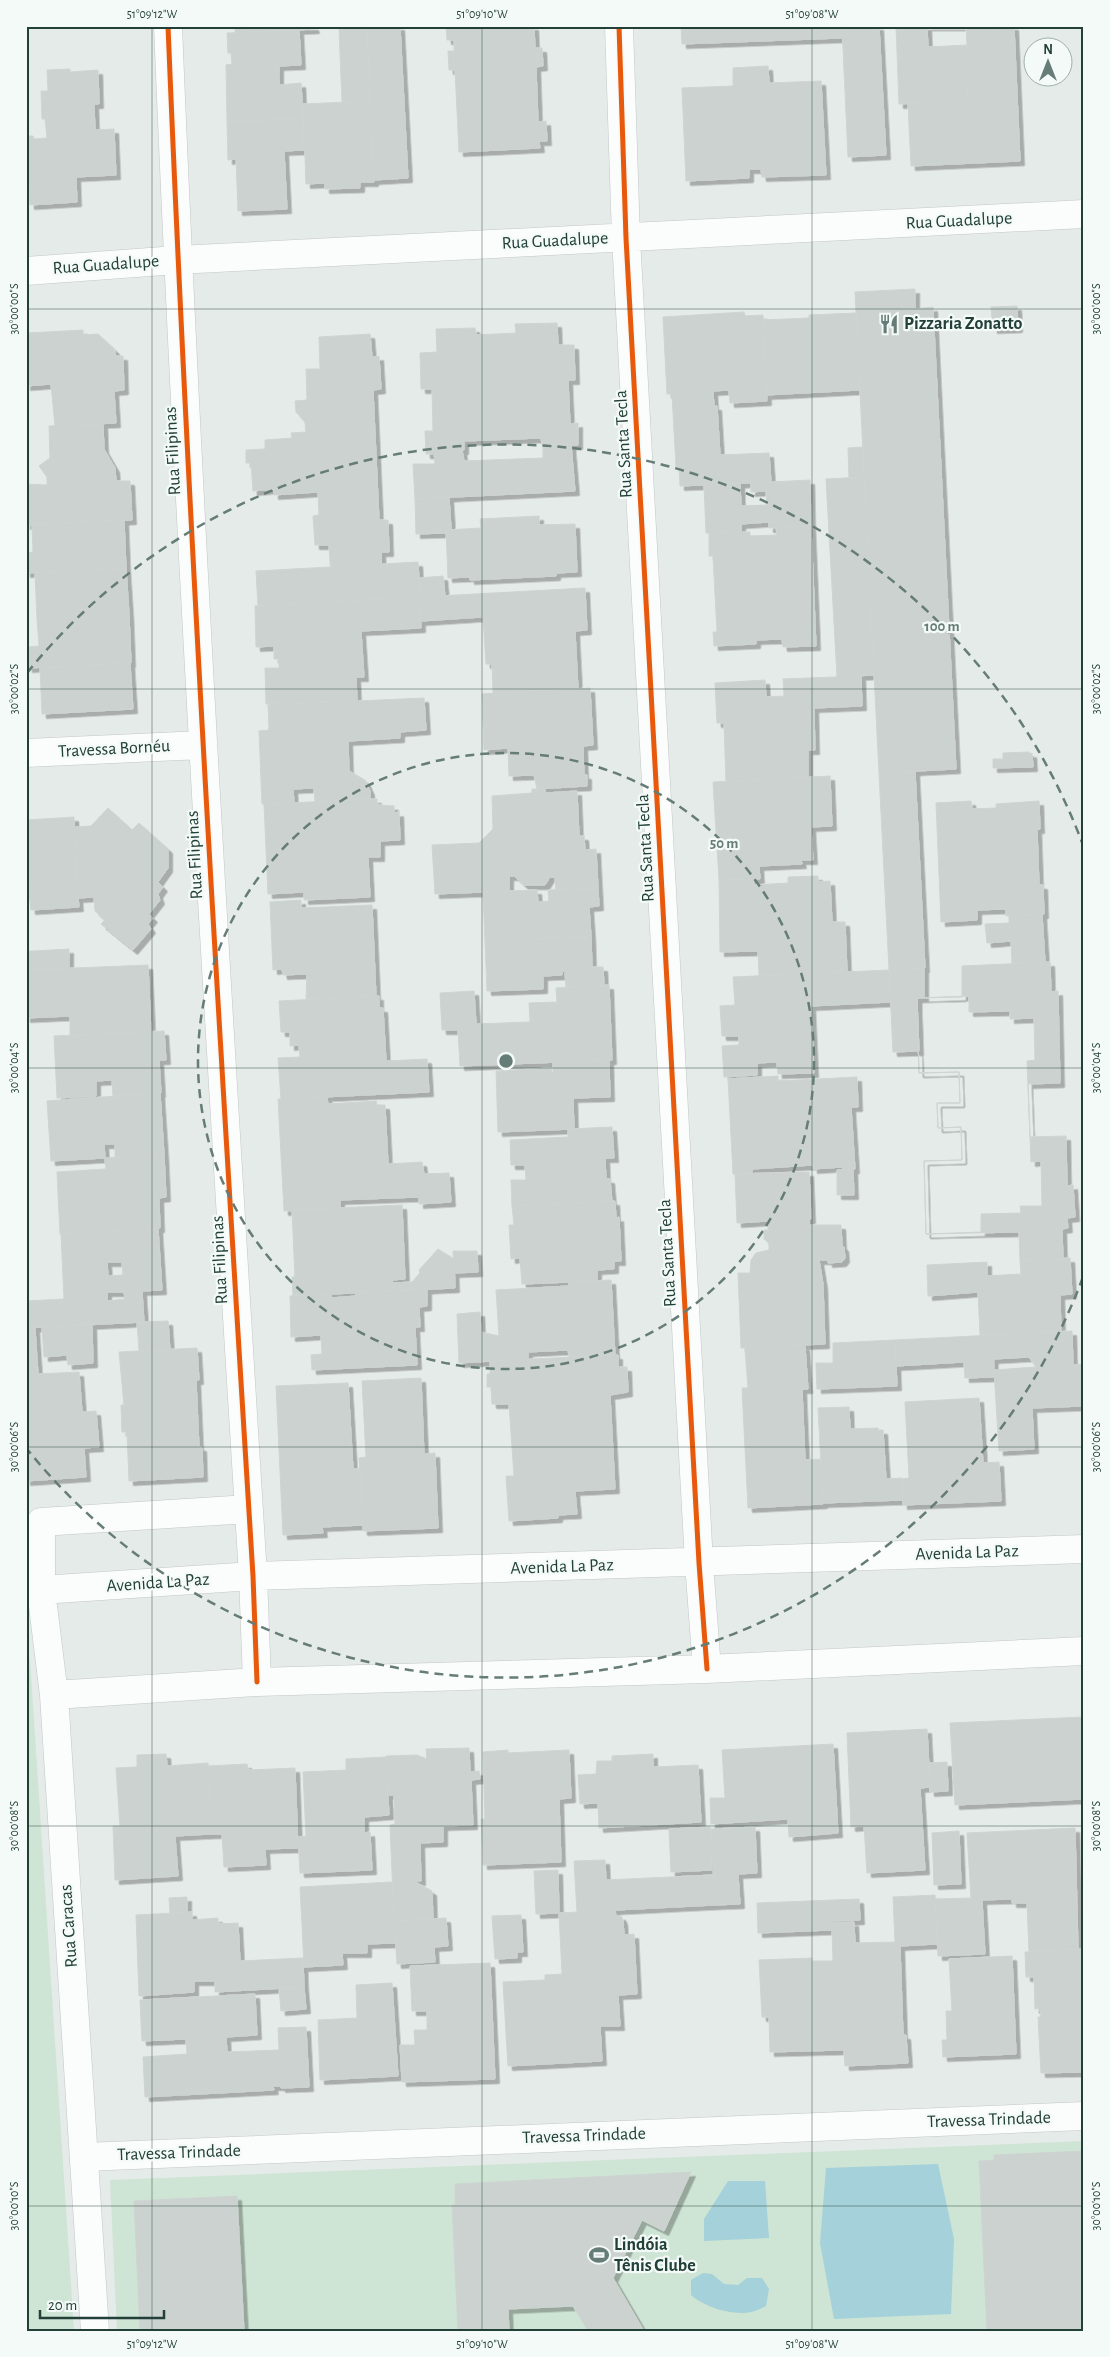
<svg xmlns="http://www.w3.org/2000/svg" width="1110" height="2357" viewBox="0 0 1110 2357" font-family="'Alegreya Sans',sans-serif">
<defs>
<filter id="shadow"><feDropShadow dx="4.5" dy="4.5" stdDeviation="0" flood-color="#0004"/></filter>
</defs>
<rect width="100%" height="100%" fill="#e5ebe8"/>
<path fill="#cee4d5" d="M26 1621 31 1675 74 2331H26Z
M1084 2141V2331H117L110 2180Z"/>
<path fill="#a5d1da" d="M938 2164 954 2239 951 2314 834 2319 820 2243 826 2168Z
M728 2181H765L769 2238 704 2241V2219Z
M703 2273 712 2274 724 2284 738 2285 747 2278H762L769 2289 766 2306C762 2308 756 2311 751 2312 733 2316 704 2307 691 2295V2280Z"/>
<path fill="#ccd2d0" stroke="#ced4d1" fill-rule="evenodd" filter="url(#shadow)" d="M232 26H314L315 29 235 33V28Z
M400 26 408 178 374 180 367 27Z
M446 26H534L535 48H542L543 66 536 67 538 122 546 121 547 141H539L540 148 459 152 455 70H449L448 51H454V40H447Z
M681 26H842V38L682 44Z
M842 26H879L886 155 848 157Z
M896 26H997L1001 100 968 101V89L932 91 933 102 899 104Z
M927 26H966L967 45 928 47Z
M997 26H1014L1020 161 911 166 908 104 933 102 932 91 968 89V101L1001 100Z
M367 27 370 101 342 102 339 28Z
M299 30 301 65 279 66V85L301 83 303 118 227 122 226 65 232 64 231 53H228L227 33Z
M768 66 769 83 821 81 826 175 762 177 761 169H749V178L686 181 682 88 733 86V68Z
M70 69V72L98 70 99 104H94L95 130 114 129 116 175 76 177 77 202 30 205 29 184H26V136H33L34 139 47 138 45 119H42L41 91H48L47 70Z
M370 101 374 182H360V188L325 189V183L306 184 303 104Z
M303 118 304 150 284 151 287 209 238 211 236 159 228 160 227 122Z
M915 289V309L933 307 956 769 879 773 855 292Z
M1017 306 1018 328 993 329 991 307Z
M744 312 745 316 763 315 767 401 730 403 729 390 713 391 714 406H717L720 455 769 453 771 482 680 486 679 467H676L672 394H667L663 317Z
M856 313 860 390 766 395 763 320 809 318V315Z
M557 323 558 345H574L575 380H568L570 424 578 423V445H542L541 438 464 441V450L432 451 433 454H426L425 431H433L432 389H421L420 353 437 352 436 329 475 328 476 335 516 333 515 324Z
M83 330V335L98 334 115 350V356H123L124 390 114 391 116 423 55 426 51 384 26 386 27 333Z
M370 334 372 357 379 356 381 389 373 390 379 520H388L389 552H381L382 575 331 578 329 545H315L313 516 319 515 318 492 274 495V489L253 491 251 463H246V450L265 449V440L292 438 291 433 306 432 305 422 296 412 295 401 307 400 306 369H320L319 337Z
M103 424 104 449 115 468 116 481H130L132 520 26 525V484L47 485V477L39 466 50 458 49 426Z
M571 444 575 491 415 499 413 464H435L434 451 462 450 464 461 543 458V445Z
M863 447 864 477 849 479 848 448Z
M864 477 874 675 837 677 826 479Z
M810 480 811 526 769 528V522L741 524V532L706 533 704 485 740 483 741 506 767 505 766 491 751 492V483Z
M449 497 451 529 446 530V533L416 534 415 499Z
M539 516V525L575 524 577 572 556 573V576L470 580V577L448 578 446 530 481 528 480 519Z
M124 520 126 568 26 573V553L33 552 32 524Z
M811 526 816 646 783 647 782 639 756 640V644L714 646 713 632H717L713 556H709V533L750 532V536L777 535 776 528Z
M418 562 420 597 258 606 256 571 330 567 331 578 382 575V564Z
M126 568 129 614 37 619 35 573Z
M443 576 445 596 420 597 419 578Z
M585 588 587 630 575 631 578 689 493 693 492 664H486L483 617 421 621 420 597Z
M420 597 421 628 361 631 364 677H356L357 700 266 704 265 668H279V659H274V646L256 647 255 606Z
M129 614 131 663 28 668 27 647 39 646 37 619Z
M130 663 133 709 42 714 40 668Z
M861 676 862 706 814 708 815 750H808V778L726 782 724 723H717L715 683 765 680 766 697 784 696 783 679Z
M590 688 593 745 583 746 584 775H587V786L537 789 534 775 509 776 508 748 484 750 482 694Z
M424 698 426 730 400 732V738L348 741 349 771 365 780 370 791V799L315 802 314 788 293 789 294 803 262 804 259 731 269 730 268 705Z
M1029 752V754L1032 753 1033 767 993 768V759H1003V753Z
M915 771 925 968 889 970 879 773Z
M830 776 832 826 811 827 813 860H801L802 864 759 866 760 879 719 880 713 782Z
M532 789H545V793L577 791 579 836H584L585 850 596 849 598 888 556 890 555 877H550L545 885H524L514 876H509V891L435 894 432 845 479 843 493 829 492 796 532 793Z
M377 799V805L394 806V813L399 812 400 840 380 841V857H368L370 897 304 900V892L268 894 264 804Z
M971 801 972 809 996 808V804L1039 801 1040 829H1037L1039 885H1043L1044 914 1006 916V909L977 910V920L941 922 936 803Z
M108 808 132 830 139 823 168 849V868L158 882 163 887 158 894 160 900 149 914 153 918 148 924 151 929 133 950 101 924 105 920 95 911 94 897 78 898 74 827 91 826Z
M74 817 78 897 30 899 26 820Z
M26 829 30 899H26Z
M818 876V882L830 881 832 922H845L847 971 759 976 758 951 720 952 719 880 753 879 754 885 788 883V877Z
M598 888 599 906 589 907 591 936 485 941 483 892 537 890 538 902 549 901 548 890Z
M78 897 79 907 31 910 30 899Z
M301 900V908L372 905 376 996 306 999 307 974 283 975 282 969 273 970 270 902Z
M1042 914 1045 962 1012 963 1011 941 987 943 985 924 1009 923V916Z
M591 936 592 967H603L604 985 566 987 565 971H562V975L543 976V989L487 991 485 941Z
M69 949V968L34 969 33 951Z
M26 951H33L34 969 26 970Z
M1050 962 1051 992 1058 991 1060 1083 1028 1084 1030 1137 1066 1136 1067 1186 1073 1185 1075 1217 1067 1218 1068 1228 1062 1229 1063 1259 1020 1261 1019 1232 926 1234 924 1161 962 1160 961 1127 938 1128 937 1103H960L959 1072 919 1073 917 998 962 997V966Z
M148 965 151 1032 70 1036V1016L26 1018V970Z
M924 968V997L917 998 919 1051 893 1052 889 970Z
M889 970 891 1002 811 1006 814 1073 778 1074 777 1062 757 1063V1075L724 1077 722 1046 739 1045V1036H722L720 1006 735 1005 733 977Z
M609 985 612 1060 460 1066 458 1030H442L440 993 474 991 476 1024 530 1022 529 1003 557 1002 556 988Z
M379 996V1008H383L386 1061 427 1059 429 1092 281 1099 278 1058 300 1057 299 1045 290 1046V1032H281L279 1001Z
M969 996V1012L1010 1011V1019L1034 1018 1035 1060 1027 1061 1031 1162 1041 1161 1042 1206H1020L1021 1213 981 1214V1232L926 1234 924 1161 962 1160 961 1127 938 1128 937 1103H960L959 1072 919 1073 917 998Z
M164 1031 166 1060H159L161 1093 113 1096 112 1080 96 1081V1096L57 1098 54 1036Z
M609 1060 610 1097 573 1098 574 1129 498 1132 496 1071 551 1068 552 1076H553V1062Z
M778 1076V1081L857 1077 858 1107H851L855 1169 843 1170V1167L813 1169V1165L752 1169V1174H733L728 1079Z
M160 1093 164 1154 115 1157V1144H104L105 1158 51 1161 47 1101Z
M327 1097 328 1104 376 1101 377 1105H385L388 1164 422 1162 424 1174 449 1173 451 1202 419 1204V1197L340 1200V1208L284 1211 278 1099Z
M612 1127 614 1158H605L606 1179H610L612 1202 512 1206 511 1180H526L525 1165H511L510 1140 568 1137V1129Z
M164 1154 166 1197 159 1198 160 1228 60 1234 57 1172 106 1169 105 1158Z
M853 1169 854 1195H837V1170Z
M809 1172 811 1219H809V1225H841L842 1245 844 1247 845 1258 842 1262 828 1263V1260H819L823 1284 825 1344 741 1348 738 1273H750L751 1260 756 1253 769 1250V1243L764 1239V1230H768V1221L737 1223 735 1174Z
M615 1201 616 1218 619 1217 621 1261H614V1269L597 1270V1281L522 1284 520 1258 511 1259 509 1225H514L512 1206Z
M402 1205 405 1279 392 1280 393 1283 412 1282 420 1273 419 1270 438 1249 454 1259 455 1288 293 1296 292 1277H295L292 1210Z
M158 1228 162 1290 142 1291 144 1322 26 1328V1301L64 1299 61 1234ZM107 1262H122L123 1275 108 1276ZM107 1292H124L125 1299 107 1301Z
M453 1251H477L478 1272 454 1273Z
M1070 1258 1072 1294 1060 1295 1061 1331 980 1335 978 1292 928 1296 927 1265 987 1262V1276L1021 1274 1020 1261Z
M611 1280 615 1355 569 1357 568 1350 528 1352V1359L459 1363 457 1314 480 1312 481 1332 499 1336 496 1290 569 1286V1282Z
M427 1289V1306L419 1307 420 1327H415L417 1365 312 1370 311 1355 322 1354 321 1335 291 1337 290 1296 331 1294V1298L356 1296V1292Z
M168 1321 170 1350 139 1351 137 1322Z
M92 1324 93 1363 68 1365 67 1355 44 1357 42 1327Z
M26 1328H35L38 1374 79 1372 82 1412 96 1411 99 1447 84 1448 86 1477 26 1481Z
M1072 1331 1073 1365 1084 1364V1406L1032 1408 1034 1449 999 1451 994 1370 1036 1367 1029 1357 994 1359 993 1335Z
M993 1335 994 1377 965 1378 964 1362 896 1366 895 1340Z
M895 1340 897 1386 817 1389 816 1363H833V1343Z
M805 1346 808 1389H802L805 1460 821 1459 823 1504 748 1508 742 1388H748L745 1348Z
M197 1348 199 1380H196L199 1447H202L203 1477 129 1481 127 1432H122L121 1405H124L119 1352Z
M618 1355V1367H627L628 1392 610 1395 615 1489 575 1491 577 1514 558 1515V1518L509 1521 506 1476H514L509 1404H492L491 1387H487V1374H490V1361Z
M421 1378 424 1454 435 1453 438 1528 363 1531 359 1458 366 1457 362 1381Z
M348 1383 353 1469H360L363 1525 322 1527 323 1533 283 1535 276 1386Z
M979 1398 983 1463 999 1462 1001 1501 903 1505 902 1479 909 1478 905 1402Z
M849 1407 850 1429 878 1428V1430H883L886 1479 902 1478 903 1500 823 1503 818 1408Z
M1084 1717V1799L955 1805 950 1723Z
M927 1729 930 1787 920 1788 925 1870 867 1873 864 1826 851 1827 847 1733Z
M833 1744 838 1833 789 1837 788 1819 711 1824 710 1798H725L722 1750Z
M469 1748 470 1772 479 1771 480 1779 471 1780 473 1825 443 1826V1842L420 1843 421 1881H417V1883L432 1891 433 1919 394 1921 390 1825 395 1824 394 1795H388L386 1756 417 1755 427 1759 426 1749Z
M508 1750V1753L569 1750 571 1798 559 1799 561 1862 483 1865 481 1819H485L483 1752Z
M166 1754 167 1766 208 1763 211 1834 175 1836 178 1876 115 1880 113 1826H120L116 1768 137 1767V1755Z
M653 1754V1767L698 1765 701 1822 599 1828 598 1803 580 1804 578 1775 596 1774 597 1761H612V1756Z
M386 1757 389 1815 364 1817V1833L370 1832 372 1870 300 1873 298 1837 306 1836 303 1772 346 1770V1759Z
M947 1762 948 1791 930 1792 928 1763Z
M247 1764 248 1770 295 1768 298 1848 265 1849 266 1865 224 1867 222 1834H211L208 1766Z
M710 1827 712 1870 671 1872 669 1829Z
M755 1827 757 1873 738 1874 740 1904 715 1905 711 1829Z
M1075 1828 1078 1949 1029 1952 1027 1903H1012V1899L982 1900 985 1954 938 1956 935 1899 971 1898 967 1833Z
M959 1831 961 1884 934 1885 932 1833Z
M605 1860 606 1880 713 1875 715 1905 577 1912 574 1861Z
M558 1870 559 1913 536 1914 534 1871Z
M392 1882 394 1921 302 1925 300 1887Z
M935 1895 937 1944 900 1946 903 2035H906L908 2063 845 2066 844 2050 770 2052 769 2017H762L759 1960 812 1958V1961H833L832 1930 758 1933 757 1903 859 1899 860 1920 832 1921V1923L854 1922 855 1943 895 1942 893 1897Z
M187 1897V1913L170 1914 169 1898Z
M615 1910 616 1916H621L623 1920 624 1935 634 1934 637 1994 618 1995 620 2026H600L602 2061 508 2066 503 1982 545 1980V1975L562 1974 559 1913Z
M192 1912V1920L218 1918V1924L238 1923 240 1961 303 1958 304 1987 215 1992V1981H194V1992L139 1996 136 1915Z
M521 1915 523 1952H517V1958L495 1959 492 1916Z
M446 1918 448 1946 434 1947 435 1962 397 1964 394 1921Z
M394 1921 395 1943 367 1944V1953H342L343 1965 304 1967 302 1925Z
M1078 1949H1084V2072L1041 2073 1038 2017H1041L1040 2008 1035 2009 1034 1977H1026L1025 1952Z
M1012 1956 1016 2054 943 2057 942 2040H947L946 2011H952L949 1959Z
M490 1963 495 2079 402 2082 400 2045H415L414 2030H427V2011H412L410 1966Z
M392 1983 398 2076 320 2080 318 2020 357 2018 356 1985Z
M304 1987 306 2009 281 2011 279 1988Z
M255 1994 257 2035 226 2037 227 2052 279 2050 278 2028 306 2027 309 2087 281 2088V2086H273L274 2090 145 2097 143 2057 187 2054 186 2039 142 2041 140 2000Z
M1084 2151V2331H987L979 2161 994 2160V2155Z
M691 2172 664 2231 642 2220 613 2278 644 2331H588L573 2306 508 2309 509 2331H458L452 2205H455V2184Z
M237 2196 244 2331H140L134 2201Z"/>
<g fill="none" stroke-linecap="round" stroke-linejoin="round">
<defs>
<path id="street" d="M168 26C189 543 221 1060 253 1576L257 1682
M619 26 626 238 699 1563 707 1669
M26 271 177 260 1084 214
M26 753 202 745
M41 1522V1590L54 1695 95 2331
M41 1522 249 1509
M41 1590 253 1576 1084 1549
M54 1695 257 1682 707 1669 1084 1651
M85 2157 1084 2116"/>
</defs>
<use href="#street" stroke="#c2c8c5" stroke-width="29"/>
<use href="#street" stroke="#fbfcfc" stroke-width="28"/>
<defs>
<path id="cycleway" d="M168 26C189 543 221 1060 253 1576L257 1682
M619 26 626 238 699 1563 707 1669"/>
</defs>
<use href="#cycleway" stroke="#f4faf7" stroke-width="8"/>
<use href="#cycleway" stroke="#e8590c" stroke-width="5"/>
</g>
<path fill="none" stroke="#224038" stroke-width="1" stroke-opacity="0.45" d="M152 26V2331M482 26V2331M812 26V2331M26 309H1084M26 689H1084M26 1068H1084M26 1447H1084M26 1826H1084M26 2206H1084"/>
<g fill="none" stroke="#667c76" stroke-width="2.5" stroke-dasharray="9 6">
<circle cx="506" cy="1061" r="308"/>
<path d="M1083 1277A616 616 0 0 1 27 1449M27 673A616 616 0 0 1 1083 845"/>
</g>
<defs>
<symbol id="restaurant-bare" viewBox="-9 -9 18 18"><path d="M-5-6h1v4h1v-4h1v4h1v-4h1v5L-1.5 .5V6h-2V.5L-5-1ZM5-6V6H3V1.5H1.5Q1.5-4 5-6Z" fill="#667c76" stroke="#f4faf7" stroke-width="2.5" paint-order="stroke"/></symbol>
<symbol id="stadium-bare" viewBox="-9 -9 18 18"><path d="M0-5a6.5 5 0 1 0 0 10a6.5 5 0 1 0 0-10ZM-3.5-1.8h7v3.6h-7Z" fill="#667c76" stroke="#f4faf7" stroke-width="2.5" paint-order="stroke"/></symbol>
</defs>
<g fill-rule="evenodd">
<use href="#restaurant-bare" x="875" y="310" width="28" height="28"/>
<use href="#stadium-bare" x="585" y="2241" width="28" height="28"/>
</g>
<g text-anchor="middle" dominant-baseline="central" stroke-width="4.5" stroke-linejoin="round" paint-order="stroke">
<g font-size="18" fill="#224038" stroke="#f4faf7">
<text transform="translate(959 221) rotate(-3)">Rua Guadalupe</text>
<text transform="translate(555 241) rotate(-3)">Rua Guadalupe</text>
<text transform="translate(106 265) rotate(-4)">Rua Guadalupe</text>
<text transform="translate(624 444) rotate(-93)">Rua Santa Tecla</text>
<text transform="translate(173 451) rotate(-93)">Rua Filipinas</text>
<text transform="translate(114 749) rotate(-3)">Travessa Bornéu</text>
<text transform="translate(646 848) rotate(-93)">Rua Santa Tecla</text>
<text transform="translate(195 855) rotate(-93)">Rua Filipinas</text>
<text transform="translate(668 1253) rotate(-93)">Rua Santa Tecla</text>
<text transform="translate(220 1260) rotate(-93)">Rua Filipinas</text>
<text transform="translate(967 1553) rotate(-2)">Avenida La Paz</text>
<text transform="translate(562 1567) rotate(-2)">Avenida La Paz</text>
<text transform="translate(158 1583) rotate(-4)">Avenida La Paz</text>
<text transform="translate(69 1926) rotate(-94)">Rua Caracas</text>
<text transform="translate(989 2120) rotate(-2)">Travessa Trindade</text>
<text transform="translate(584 2136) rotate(-2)">Travessa Trindade</text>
<text transform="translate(179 2153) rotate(-2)">Travessa Trindade</text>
</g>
<g font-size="18" font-weight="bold" fill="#224038" stroke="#f4faf7" text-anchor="start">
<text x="904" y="324">Pizzaria Zonatto</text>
<text x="614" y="2245">Lindóia<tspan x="614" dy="21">Tênis Clube</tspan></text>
</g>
</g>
<circle cx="506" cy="1061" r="8" fill="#667c76" stroke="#f4faf7" stroke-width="2.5"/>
<g font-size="15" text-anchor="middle" font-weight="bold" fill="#667c76" stroke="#f4faf7" stroke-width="4.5" stroke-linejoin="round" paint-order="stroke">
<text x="942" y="631">100 m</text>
<text x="724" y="848">50 m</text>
</g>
<rect width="1110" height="2357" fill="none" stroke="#f4faf7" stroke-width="55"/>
<g transform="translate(1048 62)"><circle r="24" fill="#f4faf7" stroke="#a0b0ab"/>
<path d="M0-4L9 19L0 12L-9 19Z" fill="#667c76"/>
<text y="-8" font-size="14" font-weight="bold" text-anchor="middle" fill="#224038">N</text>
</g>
<path d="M40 2310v8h124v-8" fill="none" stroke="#224038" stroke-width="2.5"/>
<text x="48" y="2310" font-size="15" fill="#224038" stroke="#f4faf7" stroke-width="4" paint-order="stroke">20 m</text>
<rect x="28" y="28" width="1054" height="2302" fill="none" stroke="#224038" stroke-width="2"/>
<g font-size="12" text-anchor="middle" fill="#224038">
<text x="152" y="18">51°09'12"W</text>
<text x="482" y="18">51°09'10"W</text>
<text x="812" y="18">51°09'08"W</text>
<text transform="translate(14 309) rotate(-90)" y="4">30°00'00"S</text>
<text transform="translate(1096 309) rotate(-90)" y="4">30°00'00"S</text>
<text transform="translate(14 689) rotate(-90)" y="4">30°00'02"S</text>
<text transform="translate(1096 689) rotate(-90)" y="4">30°00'02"S</text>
<text transform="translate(14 1068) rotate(-90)" y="4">30°00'04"S</text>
<text transform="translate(1096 1068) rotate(-90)" y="4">30°00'04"S</text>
<text transform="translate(14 1447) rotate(-90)" y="4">30°00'06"S</text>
<text transform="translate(1096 1447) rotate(-90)" y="4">30°00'06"S</text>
<text transform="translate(14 1826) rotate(-90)" y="4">30°00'08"S</text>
<text transform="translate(1096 1826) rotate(-90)" y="4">30°00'08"S</text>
<text transform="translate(14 2206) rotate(-90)" y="4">30°00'10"S</text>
<text transform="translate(1096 2206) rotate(-90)" y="4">30°00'10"S</text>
<text x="152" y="2348">51°09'12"W</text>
<text x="482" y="2348">51°09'10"W</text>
<text x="812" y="2348">51°09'08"W</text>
</g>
</svg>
